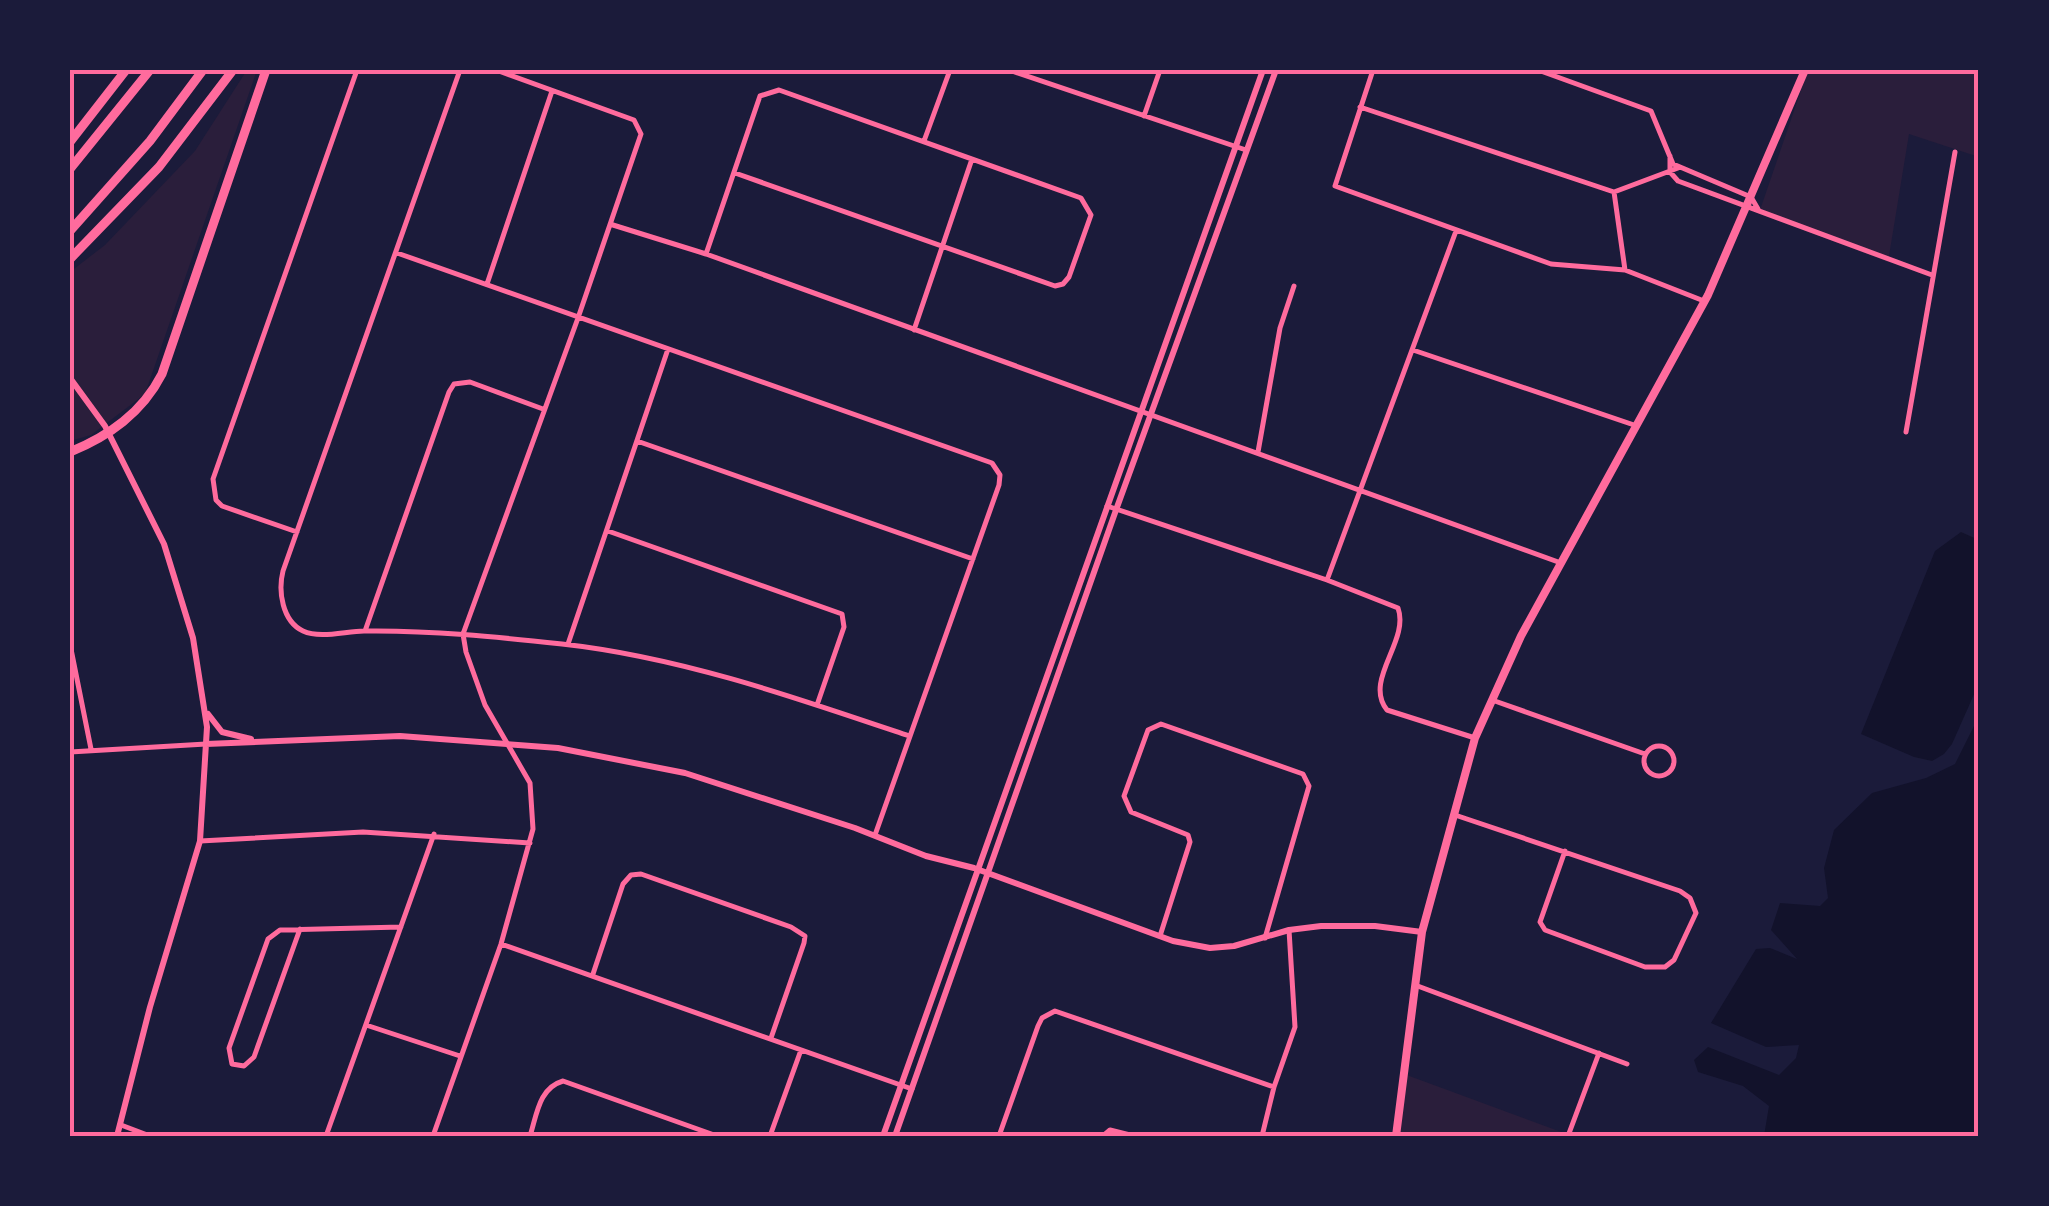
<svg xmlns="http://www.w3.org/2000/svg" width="2049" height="1206" viewBox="0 0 2049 1206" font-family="Commissioner,sans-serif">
<rect width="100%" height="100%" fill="#1b1b3a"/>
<path fill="#2a1e3b" d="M247 70H257L145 394 91 435 70 441V272L105 245 195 151Z
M1808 70H1979V157L1909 134 1888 262 1759 213Z
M1404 1074 1572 1136H1396Z"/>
<path fill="#12122b" d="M1961 532 1979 540V683L1952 744 1944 754 1932 761 1914 757 1861 734 1935 551Z
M1979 716V1136H1764L1769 1106 1743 1086 1698 1072 1694 1060 1708 1047 1779 1075 1796 1058 1799 1045 1766 1047 1711 1023 1756 949 1770 948 1797 959 1771 930 1780 903 1820 906 1828 898 1824 868 1834 830 1872 793 1926 778 1955 764Z"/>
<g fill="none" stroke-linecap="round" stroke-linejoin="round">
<path stroke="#ff6b9d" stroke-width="5" d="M460 70 283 571C278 591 282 621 303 631 320 639 346 631 364 631 430 630 497 637 562 644 680 657 797 698 909 736
M1009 70 1246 150
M1373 70 1335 186 1551 264 1625 270 1704 301
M1538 70 1651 111 1673 164 1751 197 1758 209
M1360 107 1614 192 1678 168
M1144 116 1160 70
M924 141 950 70
M1670 156V172L1678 181 1932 275
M1614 192 1625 270
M613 225 706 254 1561 563
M397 253 992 463 1000 475 999 485 875 835
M706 254 760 96 779 90 1081 198 1091 215 1069 277 1063 284 1055 286 735 173
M487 284 552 91
M914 330 972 159
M1413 350 1637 426
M1906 432 1955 152
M637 441 973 559
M1258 452 1280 328 1294 286
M1107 506 1327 580 1398 608C1410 641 1363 680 1387 710L1475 738
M608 531 842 614 844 627 817 705
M297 532 222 506 216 500 213 479 357 70
M1327 580 1456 231
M365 631 449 392 454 384 470 382 543 409
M70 644 91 749
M568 644 668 349
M1492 700 1645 754
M1644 761a15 15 0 1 1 30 0a15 15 0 1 1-30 0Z
M70 752 206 744
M1455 815 1680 891 1690 898 1696 913 1674 960 1665 967H1645L1545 930 1540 922 1565 851
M200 841 363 832 530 843
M300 929 254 1057 244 1066 232 1064 229 1048 268 939 280 930 401 927
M1160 936 1190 842 1188 835 1131 812 1124 796 1148 730 1161 724 1303 774 1309 786 1265 938
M501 944 912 1089
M593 974 623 884 631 875 641 874 791 927 805 936 804 943 771 1038
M1415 985 1627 1064
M366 1025 460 1056
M121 1125 150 1136
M326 1136 434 834
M433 1136 501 944 533 829 530 783 485 705 466 652 463 634 578 318 641 134 634 120 496 70
M530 1136C537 1114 539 1088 563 1081L717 1136
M770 1136 801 1050
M999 1136 1038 1026 1042 1018 1055 1011 1274 1087
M1103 1136 1110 1130 1134 1136
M1262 1136 1274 1087 1295 1027 1289 930
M1568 1136 1599 1053"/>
<path stroke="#ff6b9d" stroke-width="6" d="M70 378 105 426 164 544 193 638 207 727 200 841 150 1007 117 1136
M208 714 222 732 251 739
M206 744 400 736 558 748 685 773 855 828 926 856 974 868 1173 941 1210 948 1234 946 1289 930 1321 926H1375L1422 932
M883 1136 1263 70
M895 1136 1116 510 1276 70"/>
<path stroke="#ff6b9d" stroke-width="8" d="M1396 1136 1422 932 1475 738 1521 636 1708 295 1805 70"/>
<path stroke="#ff6b9d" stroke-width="9" d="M70 142 126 70
M70 169 150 70
M70 231 150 141 203 70
M70 259 159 167 233 70
M70 452C109 436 142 413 162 374L266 70"/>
</g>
<rect width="2049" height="1206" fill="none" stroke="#1b1b3a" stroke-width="145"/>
<rect x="72" y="72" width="1904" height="1062" fill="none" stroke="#ff6b9d" stroke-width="4"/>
</svg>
